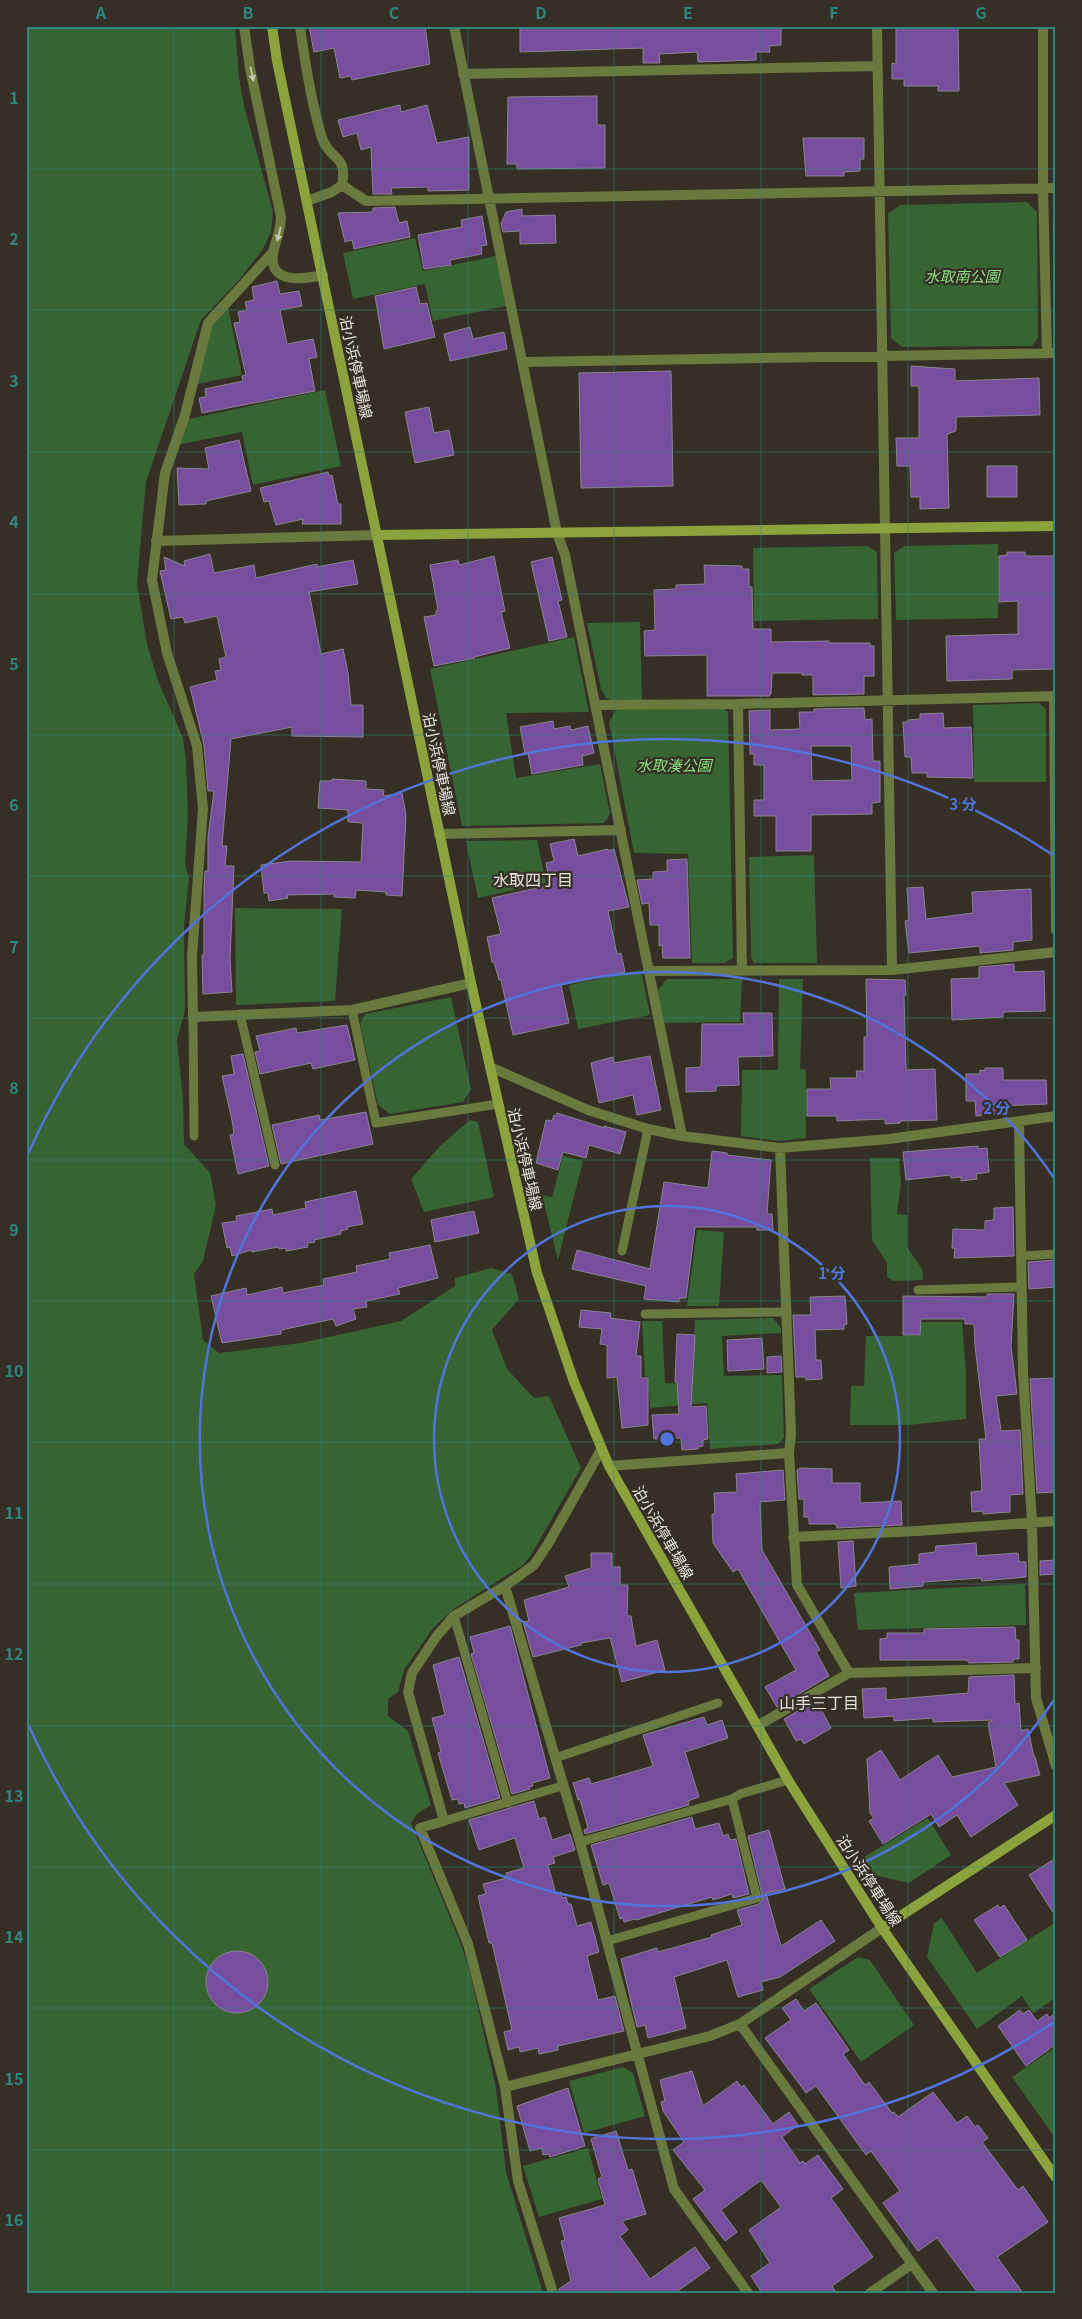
<svg xmlns="http://www.w3.org/2000/svg" width="1082" height="2319" viewBox="0 0 1082 2319" font-family="Georgia,'Noto Sans JP',serif">
<rect width="100%" height="100%" fill="#352f25"/>
<path fill="#366433" d="M26 26H235L239 77 244 106 273 212 271 232 263 249 239 280 201 320 146 482 137 584 147 644 158 681 183 738 186 760 188 815 185 863 189 878 184 926 185 1010 177 1040 183 1098 184 1144 210 1173 216 1205 203 1261 194 1274 203 1340 219 1353 301 1343 401 1321 455 1286V1278L491 1268 512 1274 519 1299 492 1330 507 1369 534 1398 549 1396 581 1468 531 1555 523 1565 455 1608 433 1628 404 1670 398 1692 388 1699V1716L408 1731 431 1805 417 1814 411 1823 462 1947 471 1976 496 2088 506 2172 543 2293H26Z
M1027 202 1037 212 1038 338 1032 346 902 347 891 338 888 214 900 205Z
M415 238 423 271 496 256 506 306 433 321 425 284 353 299 343 253Z
M228 307 242 375 193 385 211 326Z
M325 390 341 466 253 485 242 432 177 445 184 420Z
M998 544V618L896 620 894 553 904 546Z
M867 546 877 552 878 619 754 621 753 548Z
M640 622 642 700H611L606 698 601 689 587 623Z
M574 637 589 712 506 713 516 778 600 764 610 814 604 823 462 826 430 669Z
M1039 703 1046 709V782H974L973 705Z
M724 708 728 712 733 958 725 963H692L688 854 634 853 609 722 616 710Z
M537 840 546 883 478 898 466 841Z
M814 855 817 963H754L751 958 749 857Z
M235 908 342 909 335 1001 236 1005Z
M641 970 650 1015 578 1029 569 985Z
M667 979H742L740 1022 664 1023 658 990Z
M779 979H803L800 1069 806 1070V1138L778 1141 741 1136 742 1070H778Z
M451 997 471 1089 463 1102 390 1114 378 1105 360 1024 365 1014Z
M470 1120 478 1122 494 1197 424 1212 411 1179 440 1146Z
M563 1156 583 1161 558 1260 542 1195 552 1197Z
M870 1158H899L901 1183 897 1214 907 1215V1247L922 1269 923 1280 894 1281 887 1277V1263L872 1240Z
M697 1230 724 1232 719 1306H687Z
M773 1318 781 1328V1333L722 1336 724 1376 782 1375 784 1438 778 1444 710 1449 707 1403 650 1408 648 1377 645 1376 642 1321H662L665 1383 692 1384 695 1320Z
M920 1322H962L966 1372V1419L909 1425H850L851 1386H864L866 1336H920Z
M1025 1584 1026 1625 858 1630 854 1593Z
M928 1818 951 1855 909 1883 874 1875 864 1857Z
M942 1918 977 1973 1056 1922V1998L1033 2013 1022 1996 977 2029 927 1957 934 1923Z
M858 1957 870 1960 914 2025 861 2062 809 1989Z
M1054 2048 1056 2050V2139L1012 2077Z
M623 2067 633 2073 645 2116 584 2133 569 2081Z
M588 2148 602 2199 539 2217 523 2166Z"/>
<path fill="#774d9d" stroke="#8b8592" fill-rule="evenodd" d="M309 26H425L430 64 352 80 351 76 340 78 334 48 314 52Z
M520 26H781V45L769 46 770 52H756V60L698 62 697 52 659 54 660 63H643V48L520 52Z
M896 26H958L959 91H938V86H904V79H892V63L896 64Z
M597 96V125H605V168L517 169V164H507L508 97Z
M400 105 401 112 427 105 437 143 469 137V190L428 191V187L391 188 392 194H373L371 147 361 150 357 133 343 137 338 120Z
M803 138H864V159H860V171L844 172V176H806Z
M395 207 399 223 407 221 410 237 354 249 352 240 345 242 338 213 373 212V208Z
M522 209V216L555 215 556 243 520 244V231L503 232 501 224 506 212Z
M482 216 487 245 481 246 482 254 450 260 451 265 424 269 418 235 462 227 461 220Z
M277 281 280 294 299 291 302 306 280 310 287 344 313 339 317 357 309 359 315 391 202 413 199 398 206 397 205 389 243 381 242 376 246 375 234 323 240 322 238 312 247 310 245 302 254 300 252 287Z
M416 287 420 304 427 303 435 337 384 349 375 296Z
M470 327 473 339 504 332 507 349 450 361 444 334Z
M911 366 955 369V381L1039 378 1040 415 956 417V431L947 434 949 508 920 509V497H911L910 466H897L896 438H919V386H911Z
M671 371 673 486 581 488 579 373Z
M429 407 434 433 449 430 454 455 415 463 405 412Z
M239 440 251 491 206 501V504L179 505 177 468 209 469 205 448Z
M987 466H1017V497H987Z
M328 472 329 476 332 475 338 504H341V524H302L303 519 276 525 269 501 264 502 260 488Z
M1007 552H1025V556H1054L1055 669 1012 670V679L947 681 946 636 1018 634V601L999 602V556L1007 555Z
M210 554 214 573 254 565 256 578 317 564V567L353 560 358 584 309 592 321 654 343 649 348 673 351 705H363V737L292 736V727L231 739 222 846H227L225 866H234L230 959 232 992 203 994 202 955H204V889L205 871H208V837L214 791H208L204 745 190 687 217 680 215 671 221 670 219 659 226 657 217 616 185 623 183 617 171 619 160 571 166 570 164 557 185 566 184 561Z
M494 556 505 611 501 612 510 648 474 657 475 658 434 666 424 617 436 615V611L438 610 430 565 458 560 459 565Z
M552 557 562 600 558 601 567 637 549 641 531 562Z
M704 565 742 566V569H749V587H752L753 629H771V642L829 641V643H870V646H874V676H864V694L813 695V675H802V673H772L771 694 769 696H707V655L645 656 644 631 655 630 654 590 676 589V585L705 584Z
M864 708 865 720 872 719 873 761H880V802L872 803V814L811 815V851H776V816H754V800H764V765H754V754H750L749 711 770 710V730L800 729 799 712H814V709ZM811 746H851L852 780 812 781Z
M943 713 944 728 971 727 973 778 927 777V773H912L911 757H905L903 722H908V720L920 719V714Z
M553 721 554 729 570 726 571 730 588 726 594 753 582 756 583 765 532 774 528 753H525L520 727Z
M332 779 366 781V789L384 790 383 796 402 793 406 815 402 896 386 895V892L356 890 355 898 334 897V894L287 895 288 898 269 901 268 893H264L261 865 291 861 361 862 363 823 348 822V810L318 808 320 781H332Z
M574 839 578 856 608 849V851L614 849 629 907 608 911 617 954 621 953 625 972 561 985 569 1023 513 1035 501 980H499L494 962H492L487 937 501 934 492 898 550 885 546 863 554 861 550 844Z
M687 859 690 958H663L662 945 659 946V925H650L649 903 642 904 637 880 653 879V872L667 871V860Z
M923 887 926 919 973 913 972 892 1031 889 1032 940 1013 942V950L980 953V946L909 953 905 921 909 920 907 888Z
M1014 964V972L1044 971 1045 1011 1003 1012V1017L952 1020 951 979 979 978V967Z
M866 979 905 980 906 995H904L906 1070 935 1069 937 1120 900 1121V1123L885 1124V1119L837 1121V1116H807V1089H831L830 1078H857L856 1071H864V1037H867Z
M743 1013H772L773 1056 738 1057 739 1085 716 1086V1091L686 1092V1068L701 1067 702 1024H744Z
M347 1025 355 1060 313 1069 311 1063 260 1074 255 1052 260 1051 256 1036 296 1028 297 1033Z
M243 1054 269 1166 238 1174 230 1135 234 1134 232 1120 222 1076 234 1074 231 1056Z
M650 1056 661 1110 637 1115 633 1095 599 1103 591 1063 613 1057 614 1063Z
M985 1068H1003V1080H1046L1047 1104 999 1106V1114L976 1116 975 1101H966V1074H980V1070L985 1071Z
M366 1112 373 1144 281 1164 272 1125 319 1115 320 1120Z
M557 1113 605 1128 604 1126 626 1132 620 1154 589 1145 586 1158 563 1152 558 1170 536 1163 546 1120 552 1121 554 1115 556 1116Z
M978 1146V1149L987 1148 989 1172 976 1174 977 1179 961 1181V1177L951 1178 950 1175 906 1180 903 1152Z
M712 1151 727 1153V1155L771 1160 767 1214H772L773 1230H757V1227H695L686 1298H679V1302L644 1299 646 1286 572 1269 577 1250 650 1269 664 1182 708 1188Z
M356 1191 363 1224 347 1227 348 1229 341 1231V1234L314 1240 315 1242 307 1243 308 1247 286 1251V1248L279 1249 278 1247 252 1252 251 1250 232 1256 230 1247 227 1248 222 1223 237 1221 236 1216 272 1209 273 1215 306 1208 305 1202Z
M1013 1207 1014 1256 954 1258 955 1248H952L953 1229 985 1230V1221L994 1220V1208Z
M474 1211 479 1233 435 1242 431 1220Z
M430 1245 438 1278 398 1288 400 1294 366 1301 367 1307 353 1309 356 1319 336 1326 333 1319 281 1330V1334L222 1343 211 1296 246 1288 247 1295 282 1287 283 1293 324 1285 323 1279 357 1272 356 1266 390 1259 389 1253Z
M1056 1260V1287L1029 1289 1028 1262Z
M987 1294H1014L1011 1346 1017 1394 996 1396 1001 1431 1020 1430 1023 1494 1010 1495V1512L983 1514V1511L972 1512 971 1492 982 1491 979 1439H986L975 1346 974 1324H965V1319H921L920 1335H903V1296L987 1297Z
M845 1296 847 1324 844 1325V1329L815 1330 816 1360H821L822 1379 806 1380V1377H796L793 1315H811L810 1297Z
M581 1310 611 1313 610 1318 640 1322 636 1356H641V1378H648V1425L622 1428 617 1377 607 1378V1345L600 1344 602 1329 579 1327Z
M677 1334 695 1335 691 1407 706 1406 708 1439 703 1440V1446L698 1447V1449L682 1450 681 1438 654 1439 652 1415 679 1414 677 1382H675Z
M762 1338 764 1369 728 1371 727 1340Z
M781 1356 782 1372 767 1373V1357Z
M1055 1378 1056 1492 1037 1493 1030 1379Z
M800 1468 832 1469V1483H860V1503L901 1501 902 1525 837 1528 836 1524H809V1517H804V1499H799L797 1470Z
M783 1470 785 1500 760 1502 762 1550 820 1650 816 1652 829 1676 777 1707 765 1687 796 1670 738 1569 733 1572 713 1543 712 1514H715L714 1493 737 1492 736 1474Z
M853 1541 856 1586 841 1588 838 1542Z
M976 1543 977 1556 1018 1553 1019 1562H1026V1577L982 1581 981 1578 923 1582V1586L890 1589 889 1567 919 1564V1554L935 1552 936 1546Z
M591 1553H612V1567H620V1585H628L627 1616H631L636 1646 657 1640 665 1670 622 1682 610 1638 581 1643V1645L533 1657 523 1622 529 1621 524 1600 569 1587 565 1576 591 1568Z
M1056 1560V1574L1040 1575V1561Z
M510 1626 550 1778 532 1783 533 1786 529 1787 530 1789 512 1794 471 1654 474 1653 470 1637Z
M1015 1627 1016 1640H1019V1659H1013V1662L969 1663 967 1660H880V1639L887 1638V1633H924V1629Z
M459 1657 500 1798 465 1808 464 1803 459 1804 458 1799 452 1800 438 1753 441 1752 432 1718 445 1715 433 1665Z
M1014 1675 1015 1704 1019 1703 1021 1731 1028 1729 1034 1757H1035L1040 1775 1004 1783 1018 1805 971 1837 957 1815 939 1827 931 1814 883 1844 869 1821 874 1818 870 1813 867 1759 881 1750 900 1780 938 1755 952 1777 996 1767 988 1723 993 1720 933 1722V1718L894 1721V1716L864 1718 862 1689 886 1688V1700L968 1693 969 1677Z
M816 1700 831 1728 804 1744 801 1739 796 1741 784 1719Z
M704 1717 707 1725 722 1720 728 1738 685 1752 699 1797 688 1801 689 1805 585 1834 584 1830 588 1828 580 1799 578 1800 573 1783 589 1778 591 1784 653 1766 643 1735Z
M534 1801 539 1819 545 1817 552 1840 570 1834 575 1850 553 1857 555 1863 548 1865 556 1894 561 1892 562 1898 566 1897 568 1904H571L577 1926 591 1922 599 1952 587 1956 598 2000 615 1996 624 2031 558 2046V2050L539 2054 538 2048 520 2052 519 2047 508 2050 504 2032 512 2030 492 1943H489L478 1896 486 1894 483 1884 507 1878 506 1873 524 1868 515 1838 479 1850 469 1820Z
M692 1817 695 1829 719 1823 723 1836 728 1834 730 1840 736 1839 749 1894 733 1898 732 1894 713 1900 712 1897 636 1920 635 1919 624 1922 623 1918 620 1919 609 1883 603 1885 591 1845Z
M769 1830 785 1889 766 1893 781 1946 821 1920 835 1941 780 1977 761 1982 763 1990 738 1997 727 1960 674 1977 686 2028 648 2038 645 2025 637 2027 621 1959 657 1948 658 1952 712 1937 711 1935 742 1925 737 1910 759 1904 763 1899 748 1836Z
M1056 1858V1917L1029 1875Z
M998 1905 1000 1908 1004 1905 1027 1940 1000 1957 974 1920Z
M206 1982a31 31 0 1 1 62 0a31 31 0 1 1-62 0Z
M796 1999 804 2011 816 2003 849 2050 843 2054 865 2085 869 2082 892 2113 894 2112 898 2117 933 2092 957 2123 967 2116 975 2127 978 2125 988 2138 982 2142 1018 2190 1023 2186 1048 2222 997 2257 1023 2293H978L937 2238 918 2251 883 2203 900 2191 871 2151 866 2155 816 2086 806 2093 765 2038 791 2020 782 2008Z
M1020 2010 1023 2014 1029 2010 1037 2021 1047 2014 1049 2018 1056 2013V2044L1026 2066 998 2026Z
M692 2071 703 2106 737 2081 741 2087 744 2085 773 2124 789 2112 798 2125 782 2137 800 2163 803 2161 805 2164 818 2155 843 2189 831 2198 873 2257 832 2286 836 2293H762L751 2276 770 2263 749 2230 781 2207 761 2180 721 2210 737 2232 725 2241 693 2199 705 2190 673 2150 684 2142 663 2111 661 2102 665 2101 660 2080Z
M568 2088 585 2146 550 2157 549 2154 543 2155 542 2148 530 2151 517 2106Z
M616 2131 628 2170 632 2169 646 2214 622 2221 628 2230 620 2236 650 2279 695 2247 710 2268 675 2293H560L559 2289 571 2281 561 2241 565 2240 559 2218 605 2205 598 2179 602 2177 591 2139Z"/>
<g fill="none" stroke-linecap="round" stroke-linejoin="round">
<path stroke="#6a793e" stroke-width="9" d="M352 1010 376 1123 498 1104
M240 1014 275 1165
M193 1017 194 1136
M622 1251 648 1129
M1021 1256 1056 1254
M918 1290 1022 1287
M645 1314 787 1312
M454 1616 508 1803
M555 1758 718 1703
M444 1821 562 1786
M580 1842 732 1799 740 1794 788 1780
M607 1941 757 1898 732 1799"/>
<path stroke="#6a793e" stroke-width="10" d="M244 26 250 68 281 217C281 231 275 241 273 254 269 285 304 279 323 275
M300 26C305 63 311 102 322 138 330 161 348 154 342 185L332 192 307 201
M454 26 557 533 565 555 682 1136
M877 26 892 970
M1043 26V188L1047 353
M463 74 877 66
M342 185 366 201 1056 188
M273 252 208 323 185 415 165 473 152 580 167 653 197 746 203 809 192 956 193 1017 352 1010 471 983
M523 362 1056 353
M156 541 378 535
M1054 696 1056 930
M738 704 742 971
M597 705 738 704 1056 696
M439 834 621 830
M648 971 892 970 1056 952
M490 1067 588 1110 648 1129 682 1136 780 1148 889 1139 1056 1116
M1019 1122 1023 1372 1032 1523 1036 1698 1056 1766
M780 1148 791 1434 789 1453 797 1585 849 1673 1036 1668
M609 1466 789 1453
M793 1537 917 1531 1056 1521
M505 1586 580 1842 674 2189 748 2293
M757 1726 849 1673
M740 2024 933 2293
M505 2087 468 1944 420 1828 444 1821 408 1692 412 1673 436 1637 454 1616 505 1586 534 1565 548 1544 601 1450
M553 2293 518 2181 505 2087 710 2036 740 2024 882 1928
M870 2293 912 2264"/>
<path stroke="#8ba23d" stroke-width="10" d="M272 26 277 61 471 983 537 1273 574 1382 609 1466 788 1780 882 1928 1056 2178
M378 535 1056 526
M882 1928 1056 1815"/>
</g>
<defs><path id="oneway-solid" d="M-6-.8H1V-3.2L6.5 0L1 3.2V.8H-6Z" transform="scale(1.25)"/></defs>
<g fill="#c2c4ad">
<use href="#oneway-solid" transform="translate(252 74) rotate(78)"/>
<use href="#oneway-solid" transform="translate(279 234) rotate(104)"/>
</g>
<path fill="none" stroke="#2f867f" stroke-width="1" stroke-opacity="0.55" d="M174 26V2293M321 26V2293M468 26V2293M614 26V2293M761 26V2293M908 26V2293M26 169H1056M26 310H1056M26 452H1056M26 594H1056M26 735H1056M26 876H1056M26 1018H1056M26 1160H1056M26 1301H1056M26 1442H1056M26 1584H1056M26 1726H1056M26 1867H1056M26 2008H1056M26 2150H1056"/>
<g fill="none" stroke="#5074d9" stroke-width="2.5">
<circle cx="667" cy="1439" r="233"/>
<path d="M1054 1700A467 467 0 1 1 1054 1178"/>
<path d="M1053 2023A700 700 0 0 1 28 1724M28 1154A700 700 0 0 1 1053 855"/>
</g>
<g text-anchor="middle" dominant-baseline="central" stroke-width="4.5" stroke-linejoin="round" paint-order="stroke">
<g font-size="15" font-style="italic" fill="#87e381" stroke="#352f25">
<text x="962" y="275">水取南公園</text>
<text x="674" y="764">水取湊公園</text>
</g>
<g font-size="15" fill="#e7e4dd" stroke="#352f25">
<text transform="translate(357 367) rotate(78)">泊小浜停車場線</text>
<text transform="translate(440 764) rotate(78)">泊小浜停車場線</text>
<text transform="translate(526 1159) rotate(77)">泊小浜停車場線</text>
<text transform="translate(664 1532) rotate(60)">泊小浜停車場線</text>
<text transform="translate(870 1880) rotate(57)">泊小浜停車場線</text>
</g>
<g font-size="16" fill="#e7e4dd" stroke="#352f25">
<text x="533" y="879">水取四丁目</text>
<text x="819" y="1702">山手三丁目</text>
</g>
</g>
<circle cx="667" cy="1439" r="8" fill="#5074d9" stroke="#352f25" stroke-width="2.5"/>
<g font-size="15" text-anchor="middle" font-weight="bold" fill="#5074d9" stroke="#352f25" stroke-width="4.5" stroke-linejoin="round" paint-order="stroke">
<text x="963" y="810">3 分</text>
<text x="997" y="1114">2 分</text>
<text x="832" y="1279">1 分</text>
</g>
<rect width="1082" height="2319" fill="none" stroke="#352f25" stroke-width="55"/>
<rect x="28" y="28" width="1026" height="2264" fill="none" stroke="#2f867f" stroke-width="2"/>
<g font-size="16" text-anchor="middle" font-weight="bold" fill="#2f867f">
<text x="101" y="19">A</text>
<text x="248" y="19">B</text>
<text x="394" y="19">C</text>
<text x="541" y="19">D</text>
<text x="688" y="19">E</text>
<text x="834" y="19">F</text>
<text x="981" y="19">G</text>
<text x="14" y="104">1</text>
<text x="14" y="245">2</text>
<text x="14" y="387">3</text>
<text x="14" y="528">4</text>
<text x="14" y="670">5</text>
<text x="14" y="811">6</text>
<text x="14" y="953">7</text>
<text x="14" y="1094">8</text>
<text x="14" y="1236">9</text>
<text x="14" y="1377">10</text>
<text x="14" y="1519">11</text>
<text x="14" y="1660">12</text>
<text x="14" y="1802">13</text>
<text x="14" y="1943">14</text>
<text x="14" y="2085">15</text>
<text x="14" y="2226">16</text>
</g>
</svg>
